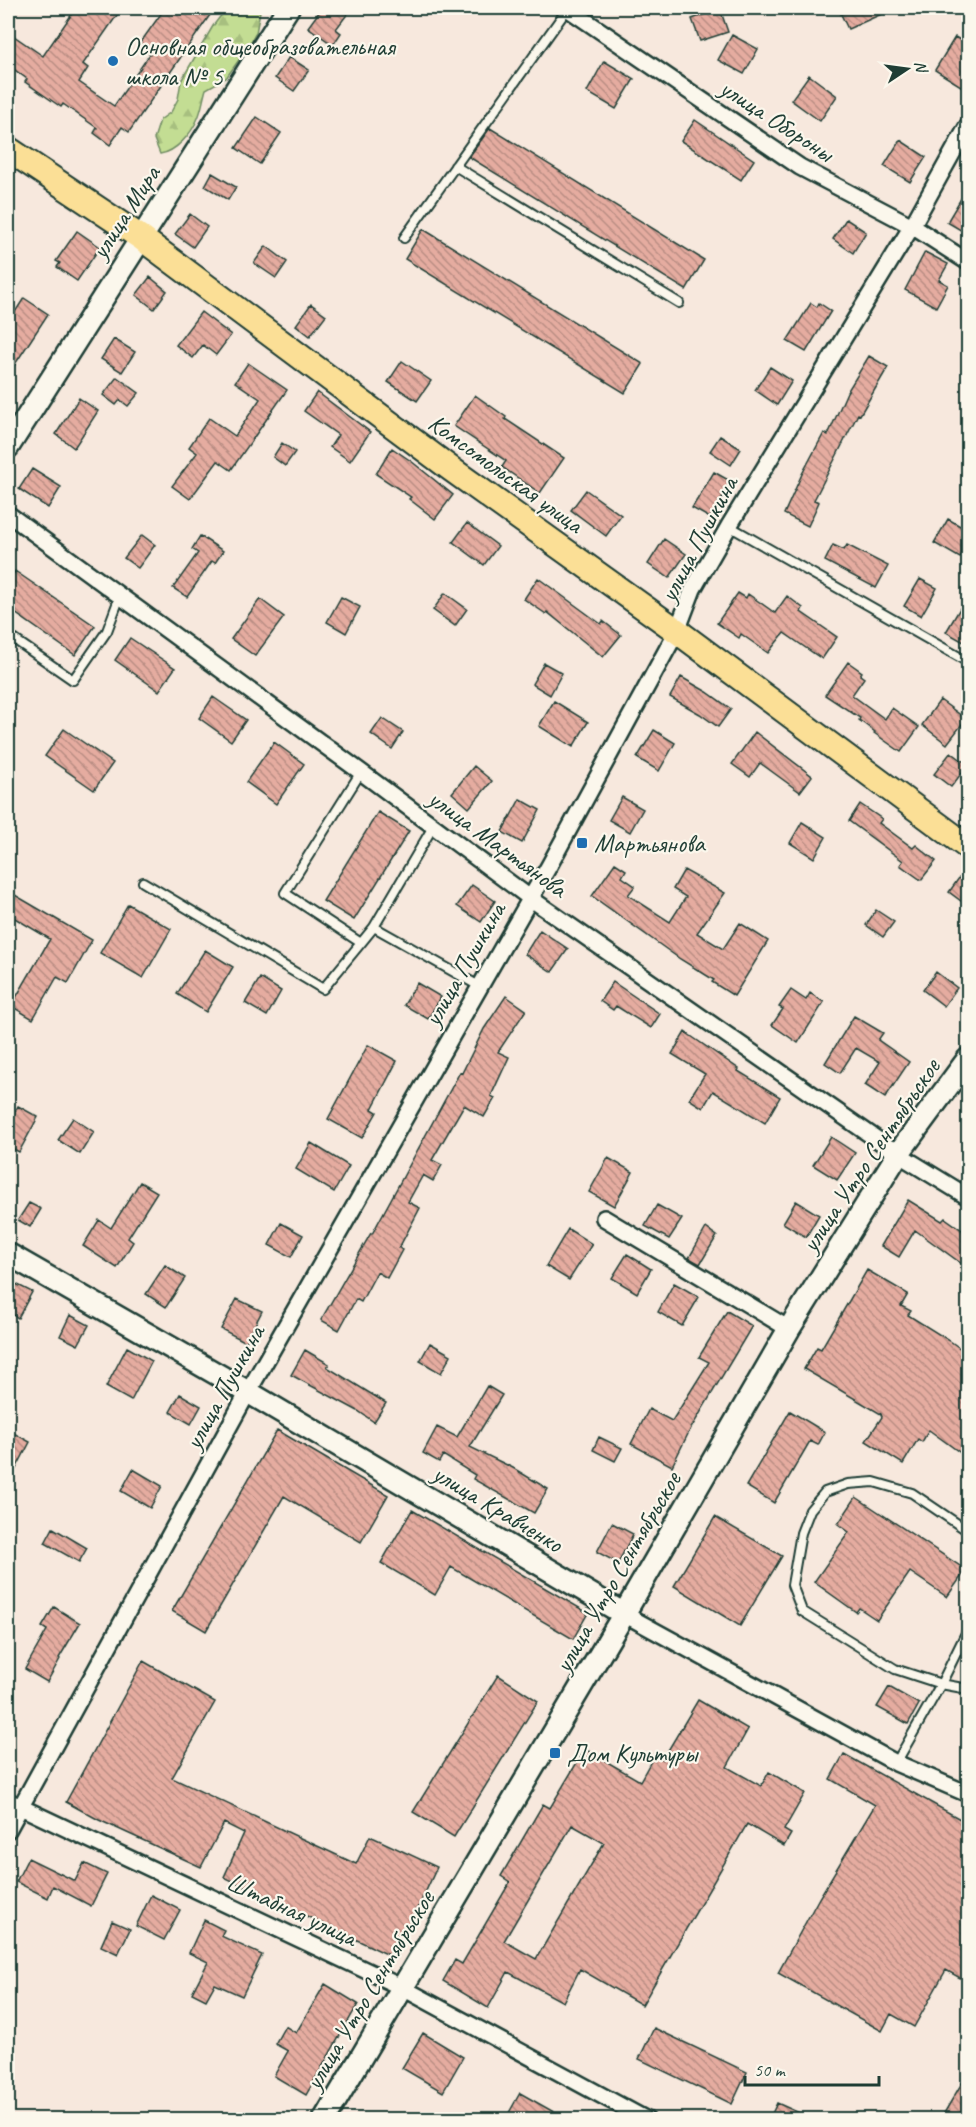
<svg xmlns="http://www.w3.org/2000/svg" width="976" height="2127" viewBox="0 0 976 2127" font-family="Caveat,sans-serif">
<defs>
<pattern id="forest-firs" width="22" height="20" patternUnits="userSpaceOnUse" patternTransform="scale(1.5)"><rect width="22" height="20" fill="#c3dd93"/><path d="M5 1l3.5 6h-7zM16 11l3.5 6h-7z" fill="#a7bf7f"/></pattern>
<pattern id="building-back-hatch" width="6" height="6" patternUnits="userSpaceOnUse" patternTransform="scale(1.5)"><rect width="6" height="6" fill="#e5aca0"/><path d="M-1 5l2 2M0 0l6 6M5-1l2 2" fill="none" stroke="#b98d83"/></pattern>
</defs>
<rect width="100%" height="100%" fill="#f7e8dd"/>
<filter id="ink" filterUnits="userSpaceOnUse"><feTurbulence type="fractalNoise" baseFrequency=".0167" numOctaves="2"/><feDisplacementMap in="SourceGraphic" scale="12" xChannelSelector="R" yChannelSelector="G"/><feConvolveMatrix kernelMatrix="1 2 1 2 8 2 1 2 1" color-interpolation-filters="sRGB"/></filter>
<g filter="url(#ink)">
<path fill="url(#forest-firs)" stroke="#718d64" stroke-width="1.5" d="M226,9L239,14L250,9L260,11L256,33L244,53L226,78L206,89C203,99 202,109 198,118C192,133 176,152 160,154L154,139L160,120L171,112L178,99L181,81L213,26Z"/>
<path fill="url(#building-back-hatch)" stroke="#1f3d34" stroke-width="1.5" fill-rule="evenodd" d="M76,8H122L83,64L88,68L79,82L114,106L150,54L138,46L165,8H199L210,15L129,132L122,127L110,145L94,133L97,128L63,104L61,107L25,82L27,79L8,65V32L43,56Z
M322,8H352L336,29L341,33L333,45L308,27Z
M838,8H895L848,29Z
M720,9L728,32L700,41L692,19Z
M732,35L758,49L744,74L718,60Z
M955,37L969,45V80L964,88L935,70Z
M289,57L309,70L294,91L275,78Z
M604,61L634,79L616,109L587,92Z
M809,75L837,96L820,121L791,100Z
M257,117L281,133L260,164L236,148Z
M695,120L754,160L741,180L681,141Z
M490,128L704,260L686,290L469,157Z
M900,140L926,157L910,182L884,166Z
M212,173L236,187L228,200L205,186Z
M969,185V235L947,222Z
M190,214L207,227L193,247L175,234Z
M846,219L866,232L853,253L833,239Z
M423,229L643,364L625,393L405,259Z
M77,231L100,247L77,281L57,267L60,263L56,261Z
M266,246L287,262L276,278L254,263Z
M925,252L948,264L939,280L948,285L936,307L905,290Z
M150,277L167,291L154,309L136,295Z
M24,298L48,314L8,375V323Z
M811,303L817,307L819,303L831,311L806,352L787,341Z
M311,304L326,315L310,336L296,325Z
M201,312L231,335L216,355L203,345L193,358L176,345Z
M114,339L135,352L122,372L101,359Z
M869,356L888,367L860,415L858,414L814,500L819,502L808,526L784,514L802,474L824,433L828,435L847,392Z
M402,361L431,381L417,401L388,382Z
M248,363L287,390L231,470L218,461L190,499L172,486L197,453L189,447L209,418L235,436L260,399L235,382Z
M770,367L792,381L777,405L755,390Z
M117,377L139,393L128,406L120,400L116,405L103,395Z
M317,392L370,432L350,461L330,447L338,435L304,411Z
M475,395L506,417L505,419L564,458L540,493L502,467L506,461L454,426Z
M79,398L98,411L74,448L56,434Z
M720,436L741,449L731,465L710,451Z
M282,443L295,452L285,466L273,457Z
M392,448L411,461L453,495L435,519L409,499L411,497L376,474Z
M32,469L61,487L48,508L19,489Z
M714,472L732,482L710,518L692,508Z
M586,490L621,515L606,536L571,510Z
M948,519L969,531V543L960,558L934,543Z
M467,523L498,546L484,565L453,542Z
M142,535L155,545L138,568L124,558Z
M200,536L223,551L215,563L212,561L187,597L173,588L198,553L192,549Z
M664,539L686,554L669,578L648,564Z
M833,545L844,550L847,545L888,566L876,588L825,561Z
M15,571L95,626L75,655L8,608V583Z
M538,578L601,624L603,621L621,635L603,657L547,612L546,614L524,599Z
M920,579L937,588L921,616L904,606Z
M445,593L467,609L455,626L433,610Z
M738,593L746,598L748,594L775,613L787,596L803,608L801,612L837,637L822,659L784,633L768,653L741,634L739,638L717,623Z
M969,593V645L946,632Z
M341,597L360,607L346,633L327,622Z
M260,599L284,617L255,656L231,639Z
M130,638L175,668L159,691L115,660Z
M848,662L862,672L860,675L864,678L852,695L885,719L892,708L919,727L901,752L874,733L875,732L859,720L860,718L825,695Z
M544,663L562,673L550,695L532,684Z
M681,677L707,692L731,709L718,727L700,714L670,697Z
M213,697L246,720L231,741L199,718Z
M940,700L966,719L947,744L922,725Z
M554,701L588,722L573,747L539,726Z
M382,718L403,732L392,749L371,734Z
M64,729L113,763L94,790L45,756Z
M654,730L675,743L659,771L637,758Z
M755,732L812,776L800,792L760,763L750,777L732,764Z
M274,742L304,764L276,804L246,782Z
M951,752L968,765L951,787L934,774Z
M474,766L492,781L469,808L452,793Z
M622,797L643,809L630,832L609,820Z
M520,799L540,810L522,843L502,832Z
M860,804L882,819L879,823L913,848L916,845L936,861L921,880L900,865L903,861L849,821Z
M378,812L409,831L354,920L323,901Z
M802,822L826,837L814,858L790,843Z
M615,863L626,870L622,877L635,886L628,895L670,922L686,897L673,889L684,870L725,893L697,933L723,949L740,923L768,941L734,996L712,982L714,980L680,959L592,896Z
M959,878L969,885V907L949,892Z
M472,885L495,901L481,922L457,906Z
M8,891L92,940L68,983L57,977L33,1019L11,1006L50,939L8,914Z
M128,904L171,929L143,978L100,953Z
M876,910L894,922L883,937L866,925Z
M540,930L568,949L552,972L525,954Z
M205,950L233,967L206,1012L177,994Z
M936,972L957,988L944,1006L923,990Z
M260,978L281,991L267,1016L245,1003Z
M613,982L660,1014L651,1028L616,1006L613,1010L600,1001Z
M417,983L441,997L428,1019L404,1005Z
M791,990L806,1000L810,993L824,1002L798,1043L772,1025L783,1009L779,1007Z
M506,996L526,1010L498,1052L509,1057L491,1096L495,1098L484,1117L464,1105L432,1160L442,1165L433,1181L423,1175L408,1202L420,1208L399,1248L402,1250L387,1278L377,1272L361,1302L356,1299L339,1330L321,1320L371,1233L372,1234L460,1072L462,1073L484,1029Z
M854,1016L883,1033L878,1040L909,1062L885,1098L865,1085L880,1062L856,1048L840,1073L825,1063Z
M685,1032L739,1069L738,1071L780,1097L765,1123L713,1091L703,1108L689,1099L705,1074L672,1054Z
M368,1045L397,1061L372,1109L377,1112L362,1138L328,1119Z
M18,1106L38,1117L19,1152L8,1146V1124Z
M73,1118L94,1132L80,1154L58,1140Z
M831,1137L855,1153L837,1180L813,1165Z
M311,1143L349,1166L334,1192L296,1169Z
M608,1158L633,1172L614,1206L589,1192Z
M140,1182L157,1192L128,1238L133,1242L117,1268L83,1246L99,1220L111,1228Z
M908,1200L942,1221L945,1218L969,1235V1269L915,1230L899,1257L881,1246Z
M796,1201L819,1215L806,1237L783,1223Z
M29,1203L41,1209L30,1227L18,1220Z
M657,1205L682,1219L669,1239L645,1226Z
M281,1223L303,1235L291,1257L269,1245Z
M706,1228L717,1236L700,1264L689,1258Z
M568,1229L592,1244L569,1280L546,1266Z
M627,1254L651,1269L637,1293L612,1278Z
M165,1265L185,1278L166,1307L146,1294Z
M867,1270L908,1294L901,1306L911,1311L908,1315L950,1341L969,1355V1459L929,1430L922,1442L918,1439L903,1464L866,1441L882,1417L881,1414L804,1369L817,1347L821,1349Z
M8,1280L32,1292L18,1318L8,1312Z
M674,1283L699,1297L682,1326L658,1312Z
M237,1299L262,1311L246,1342L221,1329Z
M727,1311L752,1326L690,1430L672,1466L631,1444L649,1409L672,1421L709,1362L699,1357Z
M70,1315L89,1325L78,1345L60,1336Z
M430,1343L451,1355L441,1373L420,1361Z
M127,1347L152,1361L131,1401L106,1387Z
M305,1350L329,1364L327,1367L386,1403L374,1422L358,1411L291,1375Z
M487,1386L502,1395L470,1447L513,1468L548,1489L534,1513L473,1479L475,1475L443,1455L439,1462L423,1453L437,1427L457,1437Z
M180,1394L201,1406L191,1424L170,1412Z
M790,1411L825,1432L818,1445L810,1441L774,1503L746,1486Z
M8,1430L30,1442L8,1484Z
M277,1430L388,1495L361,1542L284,1496L206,1631L172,1611Z
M599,1437L622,1448L615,1461L593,1450Z
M133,1469L162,1486L150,1508L121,1491Z
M856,1497L966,1570L947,1597L910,1572L877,1620L859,1608L856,1612L814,1582L849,1532L838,1524Z
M412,1510L588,1613L573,1639L451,1567L435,1595L381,1563Z
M715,1517L782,1556L740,1626L674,1586Z
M612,1523L633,1534L618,1563L597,1552Z
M53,1528L87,1548L79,1562L45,1543Z
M54,1607L80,1623L59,1658L60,1659L47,1682L25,1669L47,1630L42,1627Z
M143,1661L215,1702L172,1778L356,1864L370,1836L437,1867L395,1958L224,1877L244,1833L224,1823L201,1867L99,1820L66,1802Z
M498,1675L538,1701L454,1837L413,1812Z
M889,1687L919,1704L908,1724L877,1707Z
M698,1700L748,1729L727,1767L761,1786L769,1772L805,1793L784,1830L791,1834L784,1846L747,1824L642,2005L580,1969L563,2002L508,1972L488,2008L443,1981L455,1960L462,1964L510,1882L501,1876L543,1804L550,1808L585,1749L640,1781L655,1754L663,1759ZM572,1825L604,1843L536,1959L504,1941Z
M844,1754L969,1824V1983L946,1970L914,2027L891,2014L882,2031L778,1973L819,1898L875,1805L830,1779Z
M28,1858L75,1881L84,1863L107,1874L91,1906L53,1886L48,1898L16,1882Z
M151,1895L180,1910L164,1940L136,1926Z
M204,1920L224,1930L221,1936L262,1955L242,1996L215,1984L206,2000L192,1993L208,1962L189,1953Z
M112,1921L130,1929L118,1954L101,1946Z
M325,1984L358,2004L306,2095L274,2076L288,2051L275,2044L285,2026L296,2033Z
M654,2028L747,2072L732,2104L639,2059Z
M423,2033L463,2057L443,2092L402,2068Z
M969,2071V2120H940Z
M520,2093L568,2120H505Z
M777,2103L815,2120H769Z"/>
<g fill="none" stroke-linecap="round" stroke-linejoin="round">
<g stroke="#1f3d34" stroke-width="12">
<path id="lane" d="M455,166L679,303
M404,238L568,8
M729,526L968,662
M8,635L73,680L107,631L120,596
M361,772L285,893L361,943L374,927L434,825
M143,882L323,989L361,943
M374,927L479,986
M968,1531L912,1493L874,1482L848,1484L825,1492L810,1510L801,1533L792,1585L802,1611L895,1669L941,1684L968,1689
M896,1763L941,1684L968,1629"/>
</g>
<g stroke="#1f3d34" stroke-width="20">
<path id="street" d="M567,8L800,167L912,226L968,262
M8,514L361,772L530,898L898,1154L968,1197
M604,1218L789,1329
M624,1614L896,1763L968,1794
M8,1801L401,1987L647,2120
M8,1830L248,1392L549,866L677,631L693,589L729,526L912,226L968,125"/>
</g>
<g stroke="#1f3d34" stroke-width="26">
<path id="secondary" d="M8,447L288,8
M8,1254L248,1392L624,1614
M324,2120L624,1614L789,1329L898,1154L968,1059"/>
</g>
<g stroke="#1f3d34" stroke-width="28">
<path id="primary" d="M8,149L140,237L451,469L677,631L968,847"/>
</g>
<use href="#lane" stroke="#fbf7ec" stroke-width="8"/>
<use href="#street" stroke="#fbf7ec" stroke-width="15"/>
<use href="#secondary" stroke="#fbf7ec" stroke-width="21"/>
<use href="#primary" stroke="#fbdf96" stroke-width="24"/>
</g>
</g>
<g fill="#1f6fb2" stroke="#fbf7ec" stroke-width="2">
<circle cx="113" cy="61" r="6"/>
<rect x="576" y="837" width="12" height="12" rx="3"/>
<rect x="549" y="1747" width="12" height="12" rx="3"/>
</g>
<g text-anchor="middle" stroke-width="4.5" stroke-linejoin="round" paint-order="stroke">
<g font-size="26" fill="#1f3d34" stroke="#fbf7ec" text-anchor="start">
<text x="125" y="55">Основная общеобразовательная<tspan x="125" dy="30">школа № 5</tspan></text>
<text x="594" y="852">Мартьянова</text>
<text x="567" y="1762">Дом Культуры</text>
</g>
<g font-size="26" fill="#1f3d34" stroke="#fbf7ec">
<text transform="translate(777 120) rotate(33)" y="9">улица Обороны</text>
<text transform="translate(125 212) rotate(-57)" y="9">улица Мира</text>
<text transform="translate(506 473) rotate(36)" y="9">Комсомольская улица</text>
<text transform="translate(698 539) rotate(-62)" y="9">улица Пушкина</text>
<text transform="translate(498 843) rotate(36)" y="9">улица Мартьянова</text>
<text transform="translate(464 964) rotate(-60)" y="9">улица Пушкина</text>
<text transform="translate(870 1155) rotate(-56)" y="9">улица Утро Сентябрьское</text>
<text transform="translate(224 1387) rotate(-61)" y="9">улица Пушкина</text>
<text transform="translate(498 1508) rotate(31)" y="9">улица Кравченко</text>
<text transform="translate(617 1572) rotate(-60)" y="9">улица Утро Сентябрьское</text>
<text transform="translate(292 1909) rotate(25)" y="9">Штабная улица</text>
<text transform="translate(369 1990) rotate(-59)" y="9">улица Утро Сентябрьское</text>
</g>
</g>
<rect width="976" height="2127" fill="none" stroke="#fbf7ec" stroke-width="30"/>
<rect x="15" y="15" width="946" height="2097" fill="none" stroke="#1f3d34" stroke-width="2" filter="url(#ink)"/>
<g transform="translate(907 69) rotate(77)" stroke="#fbf7ec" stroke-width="4.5" paint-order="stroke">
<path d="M0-4.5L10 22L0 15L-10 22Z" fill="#1f3d34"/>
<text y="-9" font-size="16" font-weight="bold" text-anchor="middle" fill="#1f3d34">N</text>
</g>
<path d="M745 2076v9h134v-9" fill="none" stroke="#1f3d34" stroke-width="3"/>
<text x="754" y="2076" font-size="18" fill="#1f3d34" stroke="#fbf7ec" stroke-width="4.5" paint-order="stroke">50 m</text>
</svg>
